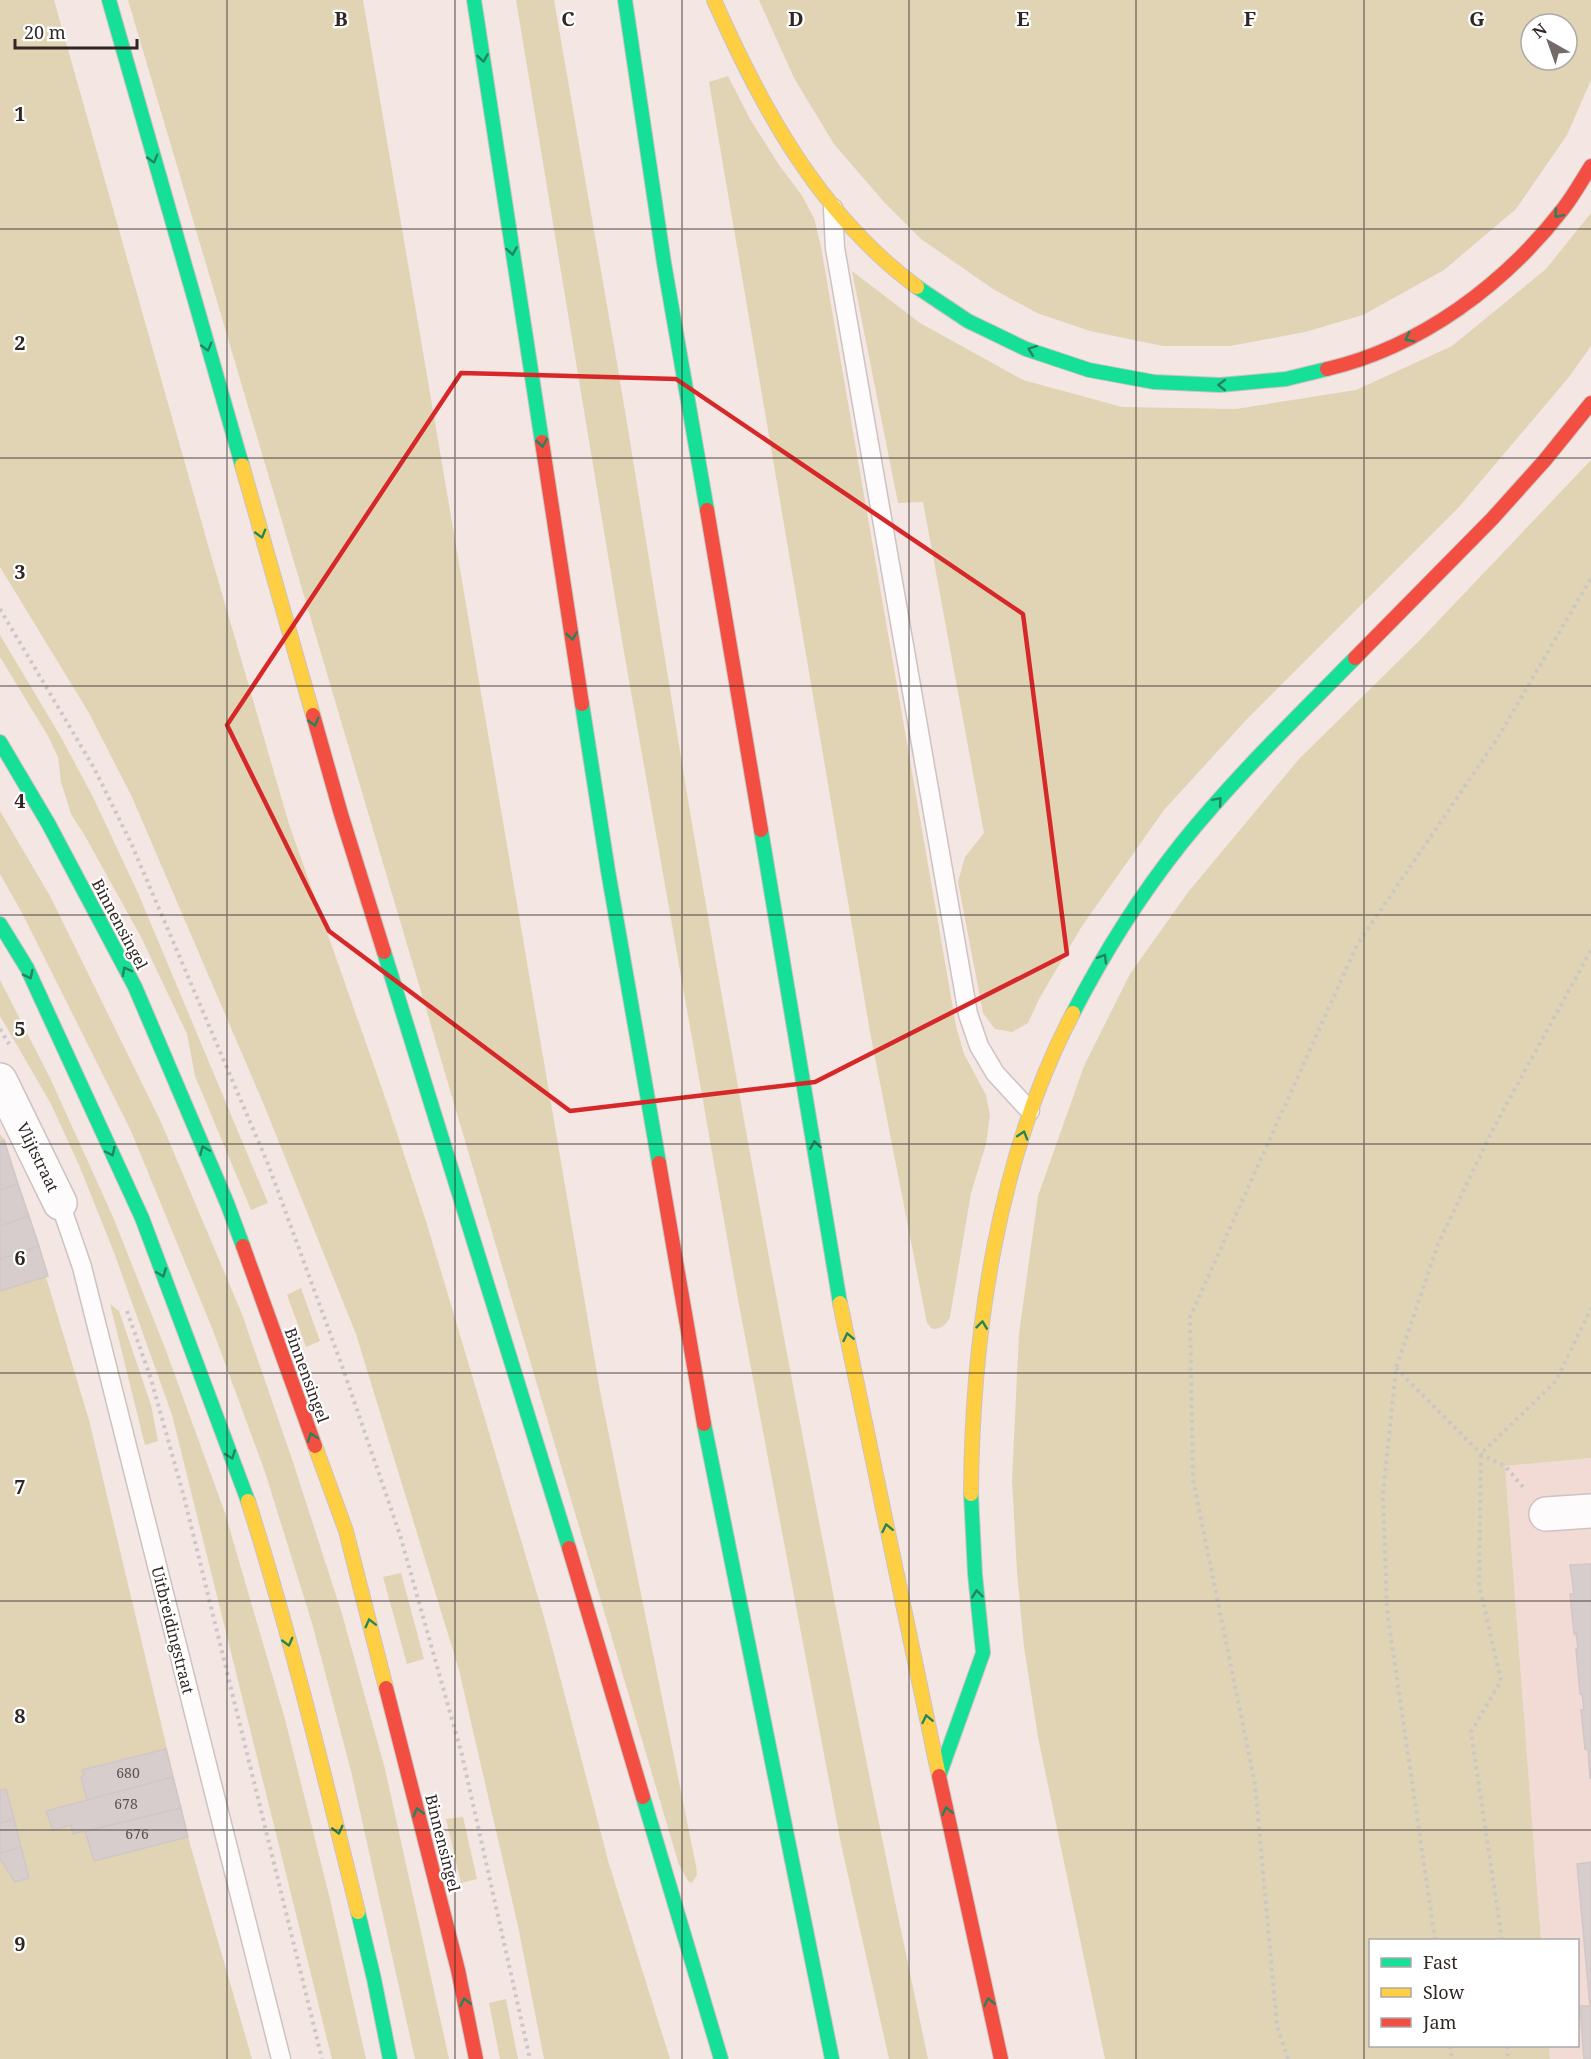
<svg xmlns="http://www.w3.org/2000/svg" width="1591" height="2059" viewBox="0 0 1591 2059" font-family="'Noto Serif',serif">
<rect width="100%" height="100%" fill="#f3e6e3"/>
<path fill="#f2dad5" d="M1591,1458V2059H1550L1549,2046H1578V1940H1541L1505,1466Z"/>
<path fill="#e0d4b5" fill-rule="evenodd" d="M0,0H54L212,559L289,824L387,1103L426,1221L546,1624L609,1864L670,2059H544L518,1926L459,1670L356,1334L264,1105L132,797L89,713L0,567Z
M128,0H363L600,1391L696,1866L697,1875L692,1883L688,1881L679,1865Z
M516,0H554C575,121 596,242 617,363C646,536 672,709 702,882C770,1276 845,1668 928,2059H889L841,1844L737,1294L624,652Z
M759,0H1591V80L1567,135L1516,209L1444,270L1363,315L1305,332L1230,346H1163L1090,331L1037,313L993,289L921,239L884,202L834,144L794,78ZM1531,24H1567V60H1531Z
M728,76L750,119L779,165L801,194L814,218L821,247L956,1026L964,1054L986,1095L990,1115L986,1144L971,1193L950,1317C946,1325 942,1329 932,1329L927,1323L870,1032L709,82Z
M1591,213V346L1569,377L1459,507L1247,719L1164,810L1082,926L1039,999L1028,1023L1012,1032L995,1029L983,1013L958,882L965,857L984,833L923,502L898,503L852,271L920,323L1023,380L1122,407L1236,409L1356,390L1452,346L1546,269Z
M1591,460V1458L1505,1466L1541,1940H1370V2046H1549L1550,2059H1105L1038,1737L1024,1647L1017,1572L1012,1480L1019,1334L1038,1196L1084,1066L1130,974L1189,891L1299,759L1421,639Z
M0,635L62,739L93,797L138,893L268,1203L251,1210L195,1076L187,1034L141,937L85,836L71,814L61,782L58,757L48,736L0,657Z
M0,811L50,896L160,1120L242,1314L293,1462L342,1614L385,1769L449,2059H415L351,1771L312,1623L265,1472L212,1328L131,1131L21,911L0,874Z
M0,980L51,1080L113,1217L165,1348L225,1513L285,1719L329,1895L366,2059H332L172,1415L115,1255L79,1165L51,1104L0,1016Z
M0,1134L5,1141L18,1184L89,1420L188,1837L252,2059H0Z
M301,1288L320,1341L306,1347L287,1295Z
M110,1304L119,1311L151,1405L158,1441L145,1445Z
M401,1573L424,1659L407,1664L383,1577Z
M463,1817L477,1879L461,1883L446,1819Z
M506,1999L518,2059H500L489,2003Z"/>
<path fill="#d8cdcd" stroke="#d1c7c6" stroke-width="1.5" d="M4,1140L18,1184L0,1190V1143Z
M18,1184L29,1216L0,1226V1190Z
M29,1216L39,1246L0,1259V1226Z
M39,1246L48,1276L0,1291V1259Z
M1591,1564V1778H1590L1588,1750L1585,1749L1581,1710H1584L1582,1694H1580L1576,1649L1578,1648L1576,1633L1574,1634L1570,1594H1574L1570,1565Z
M166,1749L173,1777L87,1800L81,1777L84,1776L82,1770Z
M173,1777L181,1808L73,1834L71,1825L53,1830L46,1811Z
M6,1789L14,1819L0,1823V1790Z
M181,1808L188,1837L94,1861L85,1831Z
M14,1819L21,1847L0,1853V1823Z
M21,1847L29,1878L15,1882L0,1859V1853Z
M1591,1862V2059H1584L1580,2006H1590L1577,1864Z"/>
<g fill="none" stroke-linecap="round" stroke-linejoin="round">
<g stroke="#cdc3c0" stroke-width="21">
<path id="lane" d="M833,208L835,248L968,1014L979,1046L995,1073L1030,1111
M60,1203L82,1267L281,2059"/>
</g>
<g stroke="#cdc3c0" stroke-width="36">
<path id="street" d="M0,1080L60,1203
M1546,1514L1591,1511"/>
</g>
<g stroke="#cdc3c0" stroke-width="16">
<path id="fast" d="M109,0L242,465
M474,0L542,442
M625,0L664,263L707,510
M917,287L968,321L1026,349L1089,370L1154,382L1220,385L1286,379L1327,369
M582,704L608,871L659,1163
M0,742L48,823L135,987L227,1203L243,1246
M761,830L840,1303
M0,924L27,968L142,1218L248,1501
M384,952L569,1548
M1073,1013C1104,953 1139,897 1181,844C1234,778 1296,718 1355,658
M704,1424L832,2059
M939,1776L983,1653L975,1574L971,1494
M643,1797L721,2059
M358,1912L374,1979L390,2059"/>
</g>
<g stroke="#cdc3c0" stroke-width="16">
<path id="slow" d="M714,0C762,109 820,215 917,287
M242,465L313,715
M840,1303L939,1776
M315,1446L346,1531L386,1688
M971,1494C972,1333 998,1156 1073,1013
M248,1501C291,1636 324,1775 358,1912"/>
</g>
<g stroke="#cdc3c0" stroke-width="16">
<path id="jam" d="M1327,369C1421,347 1505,284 1563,209C1574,195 1582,180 1591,166
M542,442L582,704
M707,510L761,830
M1355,658L1492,519L1545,460L1591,403
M313,715L341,814L384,952
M659,1163L704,1424
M243,1246L315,1446
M569,1548L643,1797
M386,1688L458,1970L476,2059
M939,1776L1001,2059"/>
</g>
<path stroke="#cbc7c5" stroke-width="4" stroke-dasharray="3 4.5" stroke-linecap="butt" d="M0,609L94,768L131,843L268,1164L342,1366L400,1535L462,1755L530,2059
M0,1029L9,1044
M127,1311L151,1379L184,1497L322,2059
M1396,1368L1481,1454L1505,1466L1523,1487
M1435,1940L1387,1610L1383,1494L1396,1368L1438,1244L1493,1129L1591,950
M1502,1940L1471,1732L1501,1681L1479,1584L1481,1454L1556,1381L1591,1308
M1450,2046L1452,2059
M1507,2046L1508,2059
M1288,2059L1277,2026L1255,1784L1193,1480L1190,1317L1357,945L1497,739L1591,578"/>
<use href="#lane" stroke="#fdfbfb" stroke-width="18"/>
<use href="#street" stroke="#fdfbfb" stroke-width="33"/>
<use href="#fast" stroke="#16e098" stroke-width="14"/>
<use href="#slow" stroke="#ffcf43" stroke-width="14"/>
<use href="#jam" stroke="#f24e42" stroke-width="14"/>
</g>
<defs><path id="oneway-chevron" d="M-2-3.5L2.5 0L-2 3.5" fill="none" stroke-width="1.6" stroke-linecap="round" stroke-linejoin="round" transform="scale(1.5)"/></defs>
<g stroke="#23845e">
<use href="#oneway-chevron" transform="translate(483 58) rotate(81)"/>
<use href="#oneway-chevron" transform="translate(153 159) rotate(74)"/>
<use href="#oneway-chevron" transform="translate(1558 214) rotate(130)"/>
<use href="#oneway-chevron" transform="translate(512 251) rotate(81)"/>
<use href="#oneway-chevron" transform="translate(1409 338) rotate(152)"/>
<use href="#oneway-chevron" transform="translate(207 347) rotate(74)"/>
<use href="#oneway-chevron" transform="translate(1032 350) rotate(-159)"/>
<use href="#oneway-chevron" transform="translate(1222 385) rotate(-179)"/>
<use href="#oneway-chevron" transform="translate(542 443) rotate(81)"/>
<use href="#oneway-chevron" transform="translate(261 534) rotate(74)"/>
<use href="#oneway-chevron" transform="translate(572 636) rotate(81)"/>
<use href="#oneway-chevron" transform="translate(314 722) rotate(74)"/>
<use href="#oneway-chevron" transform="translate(1218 801) rotate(-49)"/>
<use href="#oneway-chevron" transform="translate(1103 958) rotate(-59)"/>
<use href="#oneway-chevron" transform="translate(126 971) rotate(-118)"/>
<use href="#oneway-chevron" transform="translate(29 975) rotate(64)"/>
<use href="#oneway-chevron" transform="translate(1023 1135) rotate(-73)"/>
<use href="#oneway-chevron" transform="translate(815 1145) rotate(-99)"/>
<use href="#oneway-chevron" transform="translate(204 1150) rotate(-113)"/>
<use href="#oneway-chevron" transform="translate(111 1152) rotate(65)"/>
<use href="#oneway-chevron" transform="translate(162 1273) rotate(69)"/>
<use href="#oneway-chevron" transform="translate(982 1325) rotate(-83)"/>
<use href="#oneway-chevron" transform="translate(848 1337) rotate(-102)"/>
<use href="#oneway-chevron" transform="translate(312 1437) rotate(-110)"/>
<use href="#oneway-chevron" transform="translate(231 1455) rotate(69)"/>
<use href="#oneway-chevron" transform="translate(887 1528) rotate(-102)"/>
<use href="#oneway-chevron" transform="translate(977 1594) rotate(-96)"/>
<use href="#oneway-chevron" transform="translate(370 1623) rotate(-104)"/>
<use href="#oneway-chevron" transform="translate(288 1642) rotate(75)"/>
<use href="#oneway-chevron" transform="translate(927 1719) rotate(-102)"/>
<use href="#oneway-chevron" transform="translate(947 1811) rotate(-102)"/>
<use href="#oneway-chevron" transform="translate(418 1812) rotate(-104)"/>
<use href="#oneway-chevron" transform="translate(338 1830) rotate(76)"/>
<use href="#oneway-chevron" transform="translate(465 2002) rotate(-102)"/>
<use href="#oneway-chevron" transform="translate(989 2002) rotate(-102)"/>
</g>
<path fill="none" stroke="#d62828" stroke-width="4.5" stroke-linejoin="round" d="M461,373L676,379L1023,614L1067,954L815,1082L570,1111L329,931L227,725Z"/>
<path fill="none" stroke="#302725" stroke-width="1.5" stroke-opacity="0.55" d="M227,0V2059M455,0V2059M682,0V2059M909,0V2059M1136,0V2059M1364,0V2059M0,229H1591M0,458H1591M0,686H1591M0,915H1591M0,1144H1591M0,1373H1591M0,1601H1591M0,1830H1591"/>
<g text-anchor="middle" stroke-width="4.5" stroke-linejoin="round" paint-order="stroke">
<g font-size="14" fill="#5c5251">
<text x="128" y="1778">680</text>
<text x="126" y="1809">678</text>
<text x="137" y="1839">676</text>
</g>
<g font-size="16" fill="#302725" stroke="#fff">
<text transform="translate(120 924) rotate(62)" y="6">Binnensingel</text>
<text transform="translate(38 1157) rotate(64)" y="6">Vlijtstraat</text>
<text transform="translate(307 1375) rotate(70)" y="6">Binnensingel</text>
<text transform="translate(173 1630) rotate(76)" y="6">Uitbreidingstraat</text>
<text transform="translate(443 1843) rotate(76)" y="6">Binnensingel</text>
</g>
</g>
<g font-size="20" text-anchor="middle" font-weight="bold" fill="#302725" stroke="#fff" stroke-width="4.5" stroke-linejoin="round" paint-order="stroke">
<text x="341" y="26">B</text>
<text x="568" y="26">C</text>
<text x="796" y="26">D</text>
<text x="1023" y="26">E</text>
<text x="1250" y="26">F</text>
<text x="1477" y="26">G</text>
<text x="20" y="121">1</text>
<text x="20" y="350">2</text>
<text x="20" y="579">3</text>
<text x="20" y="808">4</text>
<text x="20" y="1036">5</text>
<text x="20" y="1265">6</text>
<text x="20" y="1494">7</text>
<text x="20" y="1723">8</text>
<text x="20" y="1951">9</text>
</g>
<rect x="1369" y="1939" width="210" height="108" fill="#ffffff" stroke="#aca9a8" stroke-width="1.5"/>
<rect x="1381" y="1958" width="30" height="9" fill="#16e098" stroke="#aca9a8" stroke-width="1.5"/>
<text x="1423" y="1969" font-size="18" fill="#302725">Fast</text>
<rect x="1381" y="1988" width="30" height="9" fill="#ffcf43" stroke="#aca9a8" stroke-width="1.5"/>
<text x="1423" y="1999" font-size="18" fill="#302725">Slow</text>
<rect x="1381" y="2018" width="30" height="9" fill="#f24e42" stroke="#aca9a8" stroke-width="1.5"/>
<text x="1423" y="2029" font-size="18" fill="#302725">Jam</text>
<g transform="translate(1549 42) rotate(320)"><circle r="28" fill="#ffffff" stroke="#aca9a8" stroke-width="1.5"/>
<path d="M0-4.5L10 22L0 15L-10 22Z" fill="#746a68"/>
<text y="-9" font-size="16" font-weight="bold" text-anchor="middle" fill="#302725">N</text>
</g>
<path d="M15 39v9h122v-9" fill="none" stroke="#302725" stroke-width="3"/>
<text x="24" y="39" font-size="18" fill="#302725" stroke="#ffffff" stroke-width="4.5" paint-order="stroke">20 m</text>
</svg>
